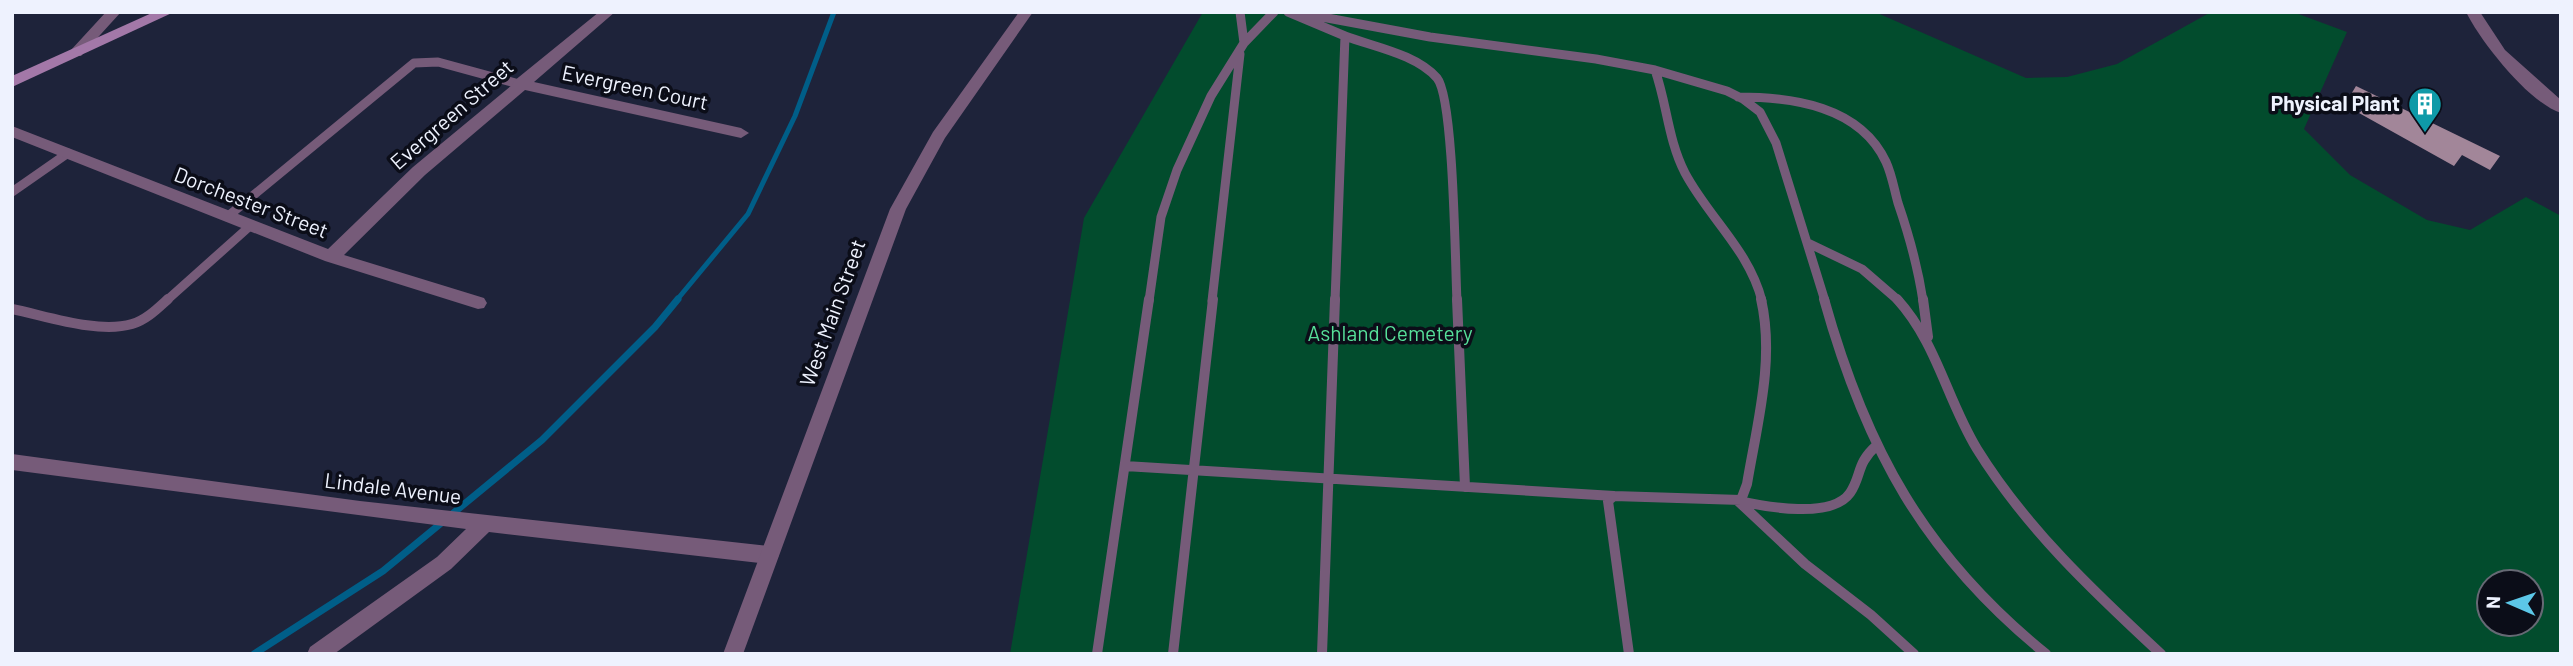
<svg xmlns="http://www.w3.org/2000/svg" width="2573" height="666" viewBox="0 0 2573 666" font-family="Barlow,sans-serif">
<rect width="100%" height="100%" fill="#1e233a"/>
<path fill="#024c2d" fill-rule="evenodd" d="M1203,12H1875L2026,78L2067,77L2117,64L2211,12H2293L2347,32L2304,129L2350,175L2427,220L2470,230L2526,197L2561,216V654H1010L1084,218ZM2489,582H2531V624H2489Z"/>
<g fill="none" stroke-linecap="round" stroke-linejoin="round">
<path stroke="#005e88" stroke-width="5" d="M676,301L748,214L795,116L834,12"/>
<path stroke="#005e88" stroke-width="7" d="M254,654L383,571L542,440L655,327L678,299"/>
</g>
<path fill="#a28699" d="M2356,86L2500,156L2490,170L2462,155L2454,166L2359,113L2368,106L2350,96Z"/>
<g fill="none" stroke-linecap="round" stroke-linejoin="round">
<path stroke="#765b79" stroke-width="9" d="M1288,12L1345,36L1335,301
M1295,12L1430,37L1596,59L1655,70L1727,91L1743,99L1760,112L1776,143L1825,301
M1345,36C1374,47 1416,54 1437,78C1454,98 1455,265 1457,301
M1244,43L1274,12
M1655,70C1667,104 1668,140 1685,173C1709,218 1749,250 1762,301
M1738,97C1792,97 1860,106 1886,162C1892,175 1894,189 1898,203C1909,235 1918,268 1923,301
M12,192L68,153
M227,217L414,63L438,62L519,84
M1808,243L1862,269L1899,301
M166,301L250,226
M1149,301L1161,217L1177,170L1211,96L1244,43L1240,12
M1212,301L1240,54"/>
<path stroke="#765b79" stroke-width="10" d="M1457,299L1465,487
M1824,299C1866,449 1924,555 2046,654
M1897,299C1937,343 1947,400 1977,449C2026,528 2093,591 2161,654
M1923,299L1928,337
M12,309C47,316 98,334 132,324C146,320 157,309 168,299
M1125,466L1614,496L1741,500L1747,484C1757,424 1775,360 1761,299
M1614,496L1608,501L1629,654
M1738,501L1805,564L1871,615L1914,654
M1740,501C1766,507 1832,519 1850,493C1862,475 1856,464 1876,446
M1097,654L1149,299
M1173,654L1213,299
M1322,654L1335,299"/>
<path fill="#765b79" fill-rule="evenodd" d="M106,12H121L81,56H71L69,53L71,50Z
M599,12H615L534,82L741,128L749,133L741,138L525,90L425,175L344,255L484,298L487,303L484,308L478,309L325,261L12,137V126L328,249L413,167L512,85L514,81Z
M2466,12H2480L2505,50L2561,100V113C2529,103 2481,42 2466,12Z
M12,454L360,501L769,546L776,549L779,555L776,561L769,564L489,532L451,569L334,654H307L310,647L437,557L466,529L12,470Z"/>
<path fill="#765b79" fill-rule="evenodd" d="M1019,12H1033L945,138L906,209L743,654H723L890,209L933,132Z"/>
<path fill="#a378a8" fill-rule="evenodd" d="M154,12H174L12,87V76Z"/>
</g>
<defs>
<g id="building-pin" transform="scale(1.75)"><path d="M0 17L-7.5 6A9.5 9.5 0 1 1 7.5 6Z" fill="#0f9aa8" stroke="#0b0d18"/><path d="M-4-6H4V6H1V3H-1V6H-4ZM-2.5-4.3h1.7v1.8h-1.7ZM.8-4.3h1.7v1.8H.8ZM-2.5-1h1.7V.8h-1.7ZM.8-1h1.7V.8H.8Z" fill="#fff"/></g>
</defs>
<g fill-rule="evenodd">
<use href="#building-pin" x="2425" y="104"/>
</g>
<g text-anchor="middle" stroke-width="7" stroke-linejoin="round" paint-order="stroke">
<g font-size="21" fill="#eef2fe" stroke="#0b0d18">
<text transform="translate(635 88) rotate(12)" y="7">Evergreen Court</text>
<text transform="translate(452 115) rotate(-41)" y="7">Evergreen Street</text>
<text transform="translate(251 203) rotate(21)" y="7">Dorchester Street</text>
<text transform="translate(833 313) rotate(-70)" y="7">West Main Street</text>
<text transform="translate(393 489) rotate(7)" y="7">Lindale Avenue</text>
</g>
<g font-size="21" font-weight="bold" fill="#eef2fe" stroke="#0b0d18" text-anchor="end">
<text x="2400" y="111">Physical Plant</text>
</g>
<g font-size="21" fill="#56df99" stroke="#0b0d18">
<text x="1390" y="341">Ashland Cemetery</text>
</g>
</g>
<rect width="2573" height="666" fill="none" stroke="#eef2fe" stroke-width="28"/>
<g transform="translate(2510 603) rotate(272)"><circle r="33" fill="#0b0d18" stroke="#666974" stroke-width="2"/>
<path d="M0-5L12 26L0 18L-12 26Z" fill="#5cc7e8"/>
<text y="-10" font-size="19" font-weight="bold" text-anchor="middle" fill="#eef2fe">N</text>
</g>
</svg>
